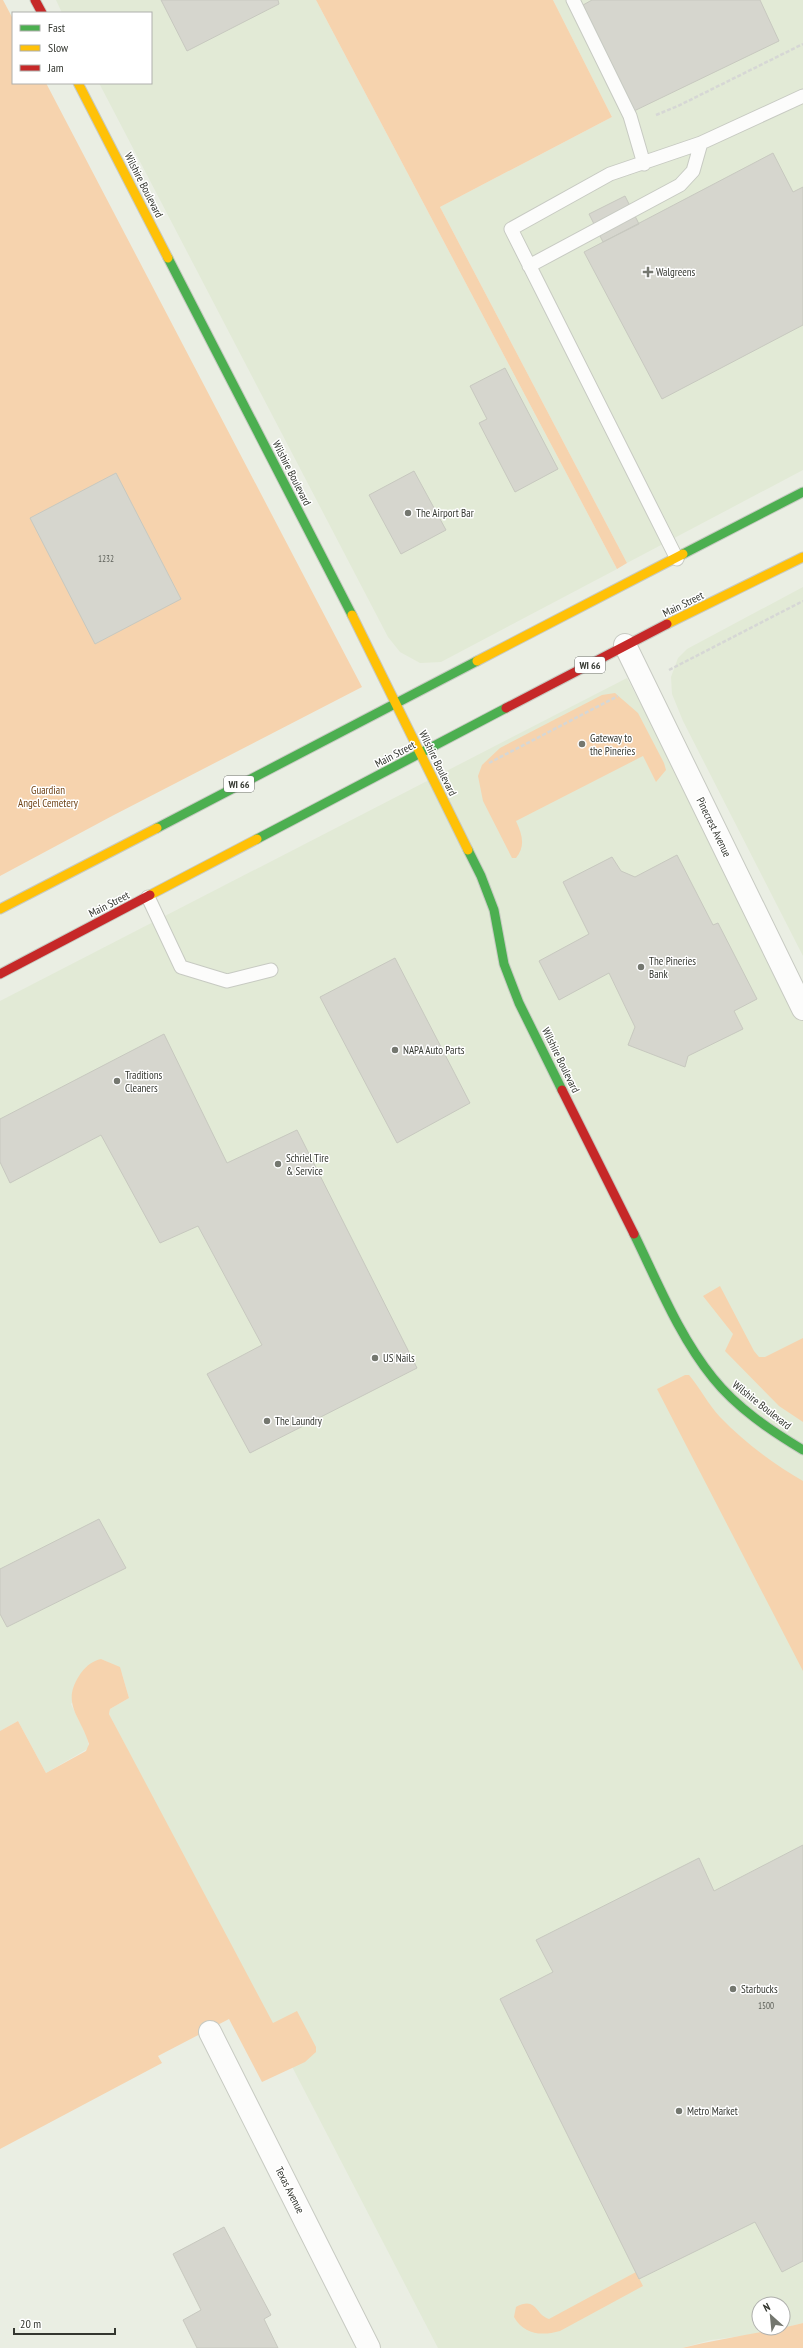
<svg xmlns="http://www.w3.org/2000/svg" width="803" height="2348" viewBox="0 0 803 2348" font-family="'PT Sans Narrow',sans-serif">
<rect width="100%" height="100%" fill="#eaeee3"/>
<path fill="#e2ead6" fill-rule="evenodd" d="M56,0H316L617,569L441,662L420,663L400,652L388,637L99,83H151V13H62Z
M553,0H803V470L627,563L440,207L612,117Z
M803,587V956L683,721L672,694L671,677L678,658L687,649Z
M627,678L803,1012V2323L764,2333L711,2340L682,2348H438L109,1714L110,1709L129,1698L122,1674L108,1662L101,1659L71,1704L87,1737L89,1748L46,1773L18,1721L0,1731V1001ZM759,2304H783V2328H759Z"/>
<path fill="#f6d3ae" d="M0,0H3L13,19V83H46L362,687L112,816L0,876Z
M316,0H553L612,117L440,207L627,563L617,569Z
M615,693L638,713L664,763L666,770L656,782L643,756L516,821C522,834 526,846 516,858H512L483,801L478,776L482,765L500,748L602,695Z
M720,1286L754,1351L759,1357H765L803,1338V1422L779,1406L725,1351L733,1334L703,1296Z
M685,1375H689C700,1388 708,1404 720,1417C744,1442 773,1464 803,1481V1671L657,1389Z
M101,1659L120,1667L129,1698L110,1709L109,1714L273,2023L297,2011L316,2047V2052L305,2062L262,2082L229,2019L158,2056L162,2063L0,2149V1731L18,1721L46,1773L86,1751L89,1744C81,1717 61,1704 79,1676C84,1668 91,1661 101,1659Z
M636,2272L643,2286L560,2331C542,2336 524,2335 514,2317L516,2307C537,2296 535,2315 549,2319Z
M803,2323V2348H682C722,2338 763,2333 803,2323Z"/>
<path fill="#d6d6ce" stroke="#c7c8bf" d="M161,0H278L279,4L187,51Z
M592,0H760L779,41L634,111L583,5Z
M773,153L793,192L803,187V325L662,399L584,252Z
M625,196L639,224L603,242L589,214Z
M505,368L558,469L515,492L479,423L487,419L470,386Z
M414,471L446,530L401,554L369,495Z
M116,473L181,599L95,644L30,518Z
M677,855L713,925L718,923L757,999L734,1011L743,1029L688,1056L685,1067L628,1045L635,1027L609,973L559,1000L539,961L589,934L563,882L612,857L621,871L635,877Z
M395,958L470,1103L397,1143L320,997Z
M164,1034L227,1163L297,1130L417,1368L250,1453L207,1374L262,1345L198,1226L160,1243L101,1135L10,1183L0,1162V1119Z
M99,1519L126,1568L7,1627L0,1614V1569Z
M803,1845V2261L782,2272L755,2222L639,2279L500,1999L553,1972L536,1940L699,1858L714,1891Z
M224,2227L271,2315L264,2319L278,2348H197L183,2320L201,2310L173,2254Z"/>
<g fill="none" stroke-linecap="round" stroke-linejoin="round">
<g stroke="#c7cac2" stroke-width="15">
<path id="lane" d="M573,0L630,116L644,164
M529,266L680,185L693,171L701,143
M677,559L511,229L610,174L701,143L803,96
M148,897L181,967L227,981L271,970"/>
</g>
<g stroke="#c7cac2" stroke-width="24">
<path id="street" d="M625,645L803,1009
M210,2032L369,2348"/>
</g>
<g stroke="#c7cac2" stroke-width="11">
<path id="fast" d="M168,258L352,615
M683,554L803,492
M157,828L477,661
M257,839L506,708
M468,850L481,876L494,910L504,964L519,1003L562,1090
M634,1234C658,1283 679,1336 713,1378C737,1408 770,1430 803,1450"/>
</g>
<g stroke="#c7cac2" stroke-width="11">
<path id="slow" d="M78,83L168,258
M352,615L468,850
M667,624L803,557
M477,661L683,554
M150,895L257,839
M0,909L157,828"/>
</g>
<g stroke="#c7cac2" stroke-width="11">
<path id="jam" d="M35,0L42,13
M506,708L667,624
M0,974L150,895
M562,1090L634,1234"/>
</g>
<path stroke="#d6d7d5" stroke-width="2.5" stroke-dasharray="4 2" stroke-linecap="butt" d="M656,115L678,106L803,44
M669,670L803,601
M489,763L618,696"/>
<use href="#lane" stroke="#fcfcfb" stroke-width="13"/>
<use href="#street" stroke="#fcfcfb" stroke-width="22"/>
<use href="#fast" stroke="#4caf50" stroke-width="9"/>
<use href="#slow" stroke="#ffc107" stroke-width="9"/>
<use href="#jam" stroke="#c62828" stroke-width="9"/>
</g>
<g fill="#74776f" stroke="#fff" stroke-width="1.5">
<path d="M646 266h4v4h4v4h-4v4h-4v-4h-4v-4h4z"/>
<circle cx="408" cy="513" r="4"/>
<circle cx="582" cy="744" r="4"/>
<circle cx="641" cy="967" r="4"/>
<circle cx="395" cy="1050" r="4"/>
<circle cx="117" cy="1081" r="4"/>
<circle cx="278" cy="1164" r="4"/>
<circle cx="375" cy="1358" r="4"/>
<circle cx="267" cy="1421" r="4"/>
<circle cx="733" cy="1989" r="4"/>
<circle cx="679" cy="2111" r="4"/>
</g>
<g text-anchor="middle" stroke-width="3" stroke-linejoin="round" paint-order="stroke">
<g font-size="9" fill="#5c5f58">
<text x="106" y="562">1232</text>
<text x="766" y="2009">1500</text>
</g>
<g fill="#fff" stroke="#71736e" stroke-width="1">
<rect x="575" y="657" width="30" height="16" rx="3"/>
<rect x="224" y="776" width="30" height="16" rx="3"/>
</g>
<g font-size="10" font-weight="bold" fill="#343730">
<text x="590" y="669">WI 66</text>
<text x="239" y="788">WI 66</text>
</g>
<g font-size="11" fill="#343730" stroke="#fff">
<text transform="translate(144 185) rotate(63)" y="4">Wilshire Boulevard</text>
<text transform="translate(292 473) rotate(63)" y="4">Wilshire Boulevard</text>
<text transform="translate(683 604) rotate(-26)" y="4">Main Street</text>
<text transform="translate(395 754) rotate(-28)" y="4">Main Street</text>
<text transform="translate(438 763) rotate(64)" y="4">Wilshire Boulevard</text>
<text transform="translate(714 827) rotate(64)" y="4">Pinecrest Avenue</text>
<text transform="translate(109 904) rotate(-27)" y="4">Main Street</text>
<text transform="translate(561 1060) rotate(64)" y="4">Wilshire Boulevard</text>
<text transform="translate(762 1405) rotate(38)" y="4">Wilshire Boulevard</text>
<text transform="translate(290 2190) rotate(63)" y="4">Texas Avenue</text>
</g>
<g font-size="11" fill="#343730" stroke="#fff" text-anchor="start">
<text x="656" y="276">Walgreens</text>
<text x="416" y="517">The Airport Bar</text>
<text x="590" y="742">Gateway to<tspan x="590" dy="13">the Pineries</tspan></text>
<text x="649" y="965">The Pineries<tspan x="649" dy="13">Bank</tspan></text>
<text x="403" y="1054">NAPA Auto Parts</text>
<text x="125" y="1079">Traditions<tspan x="125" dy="13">Cleaners</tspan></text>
<text x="286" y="1162">Schriel Tire<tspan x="286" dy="13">&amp; Service</tspan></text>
<text x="383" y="1362">US Nails</text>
<text x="275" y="1425">The Laundry</text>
<text x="741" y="1993">Starbucks</text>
<text x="687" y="2115">Metro Market</text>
</g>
<g font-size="11" fill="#704519" stroke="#fff">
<text x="48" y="794">Guardian<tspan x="48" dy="13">Angel Cemetery</tspan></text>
</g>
</g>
<rect x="12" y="12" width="140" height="72" fill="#ffffff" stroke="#aeafac"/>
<rect x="20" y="25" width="20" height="6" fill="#4caf50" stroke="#aeafac"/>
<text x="48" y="32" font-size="12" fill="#343730">Fast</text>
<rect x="20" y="45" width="20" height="6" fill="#ffc107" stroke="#aeafac"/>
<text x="48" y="52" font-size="12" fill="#343730">Slow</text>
<rect x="20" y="65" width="20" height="6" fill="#c62828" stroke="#aeafac"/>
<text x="48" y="72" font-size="12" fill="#343730">Jam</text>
<g transform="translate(771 2316) rotate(333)"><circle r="19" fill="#ffffff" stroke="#aeafac"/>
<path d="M0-3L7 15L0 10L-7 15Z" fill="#74776f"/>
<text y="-6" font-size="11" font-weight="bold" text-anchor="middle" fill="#343730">N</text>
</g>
<path d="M14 2328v6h101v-6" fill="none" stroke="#343730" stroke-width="2"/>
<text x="20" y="2328" font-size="12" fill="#343730" stroke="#ffffff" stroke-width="3" paint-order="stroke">20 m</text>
</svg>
